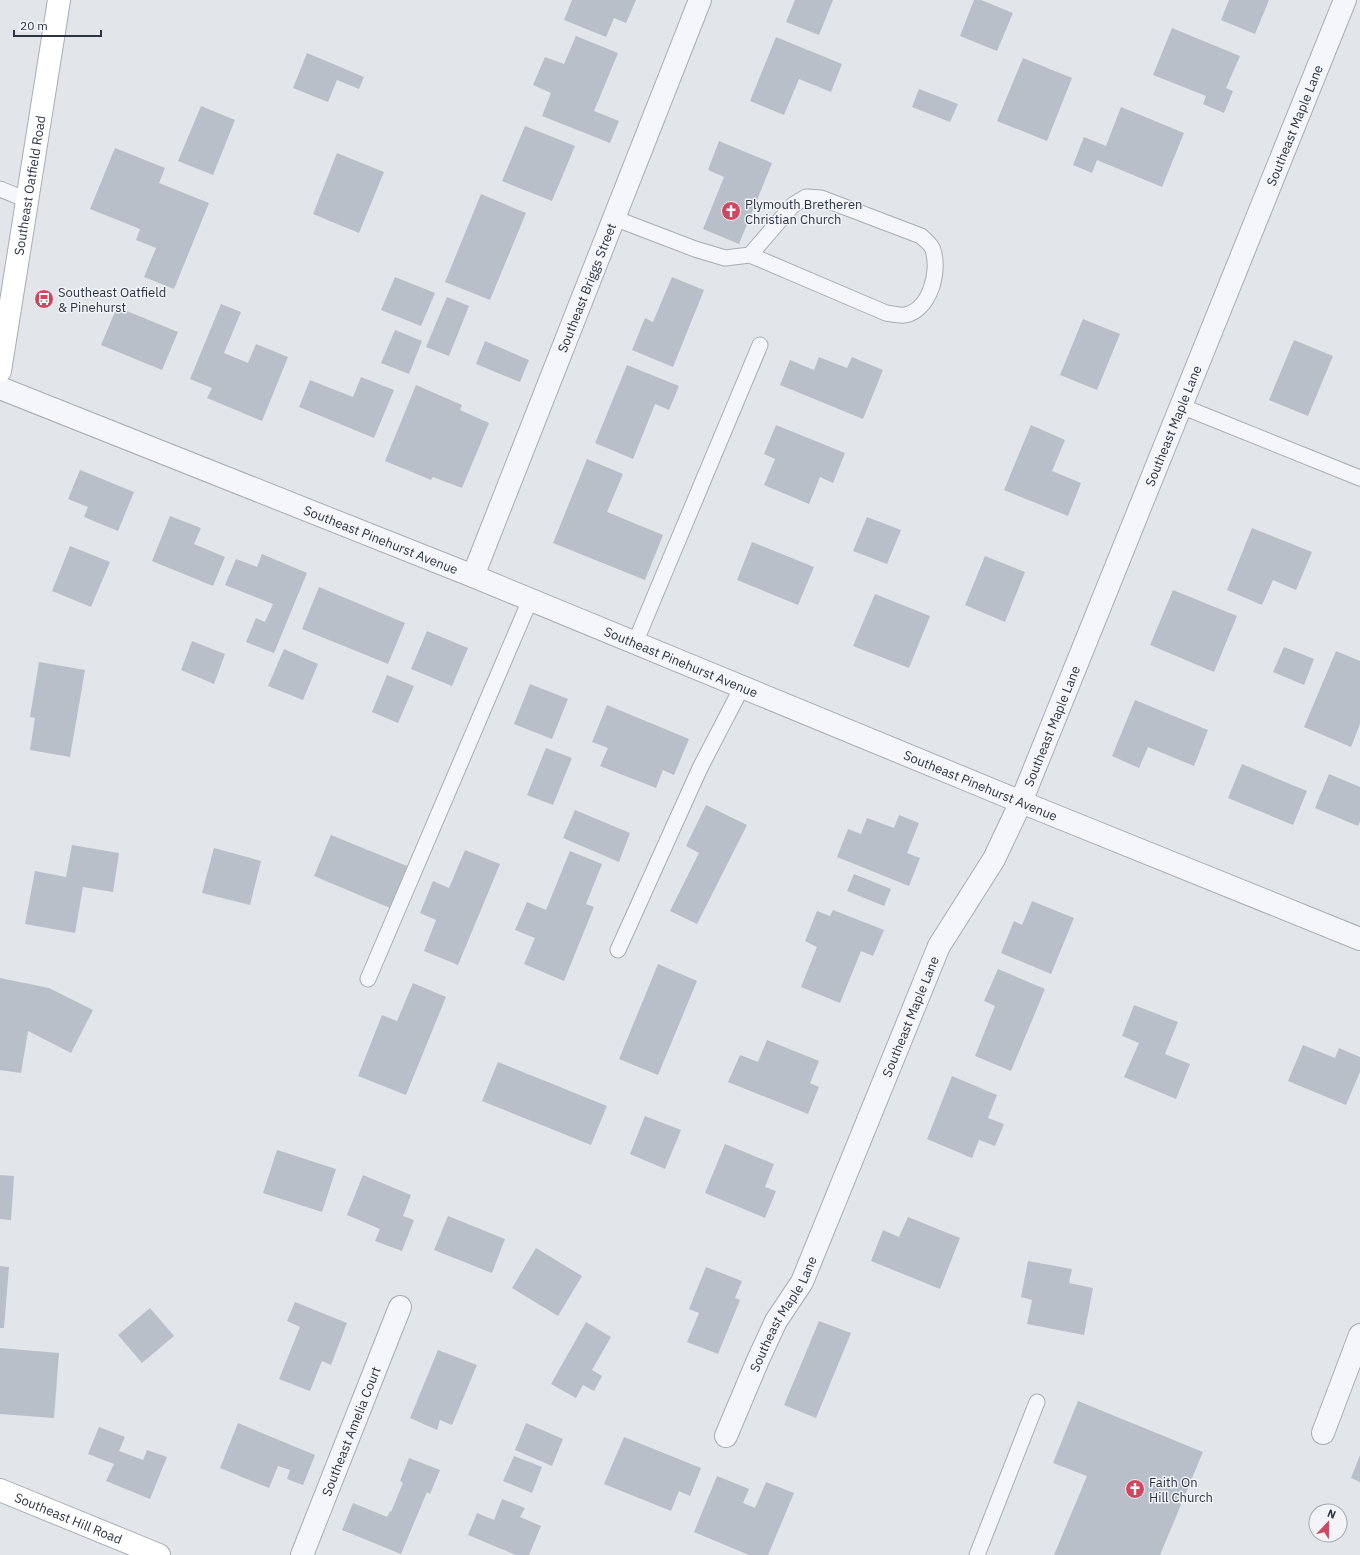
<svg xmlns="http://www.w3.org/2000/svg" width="1360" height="1555" viewBox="0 0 1360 1555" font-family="'IBM Plex Sans',sans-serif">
<rect width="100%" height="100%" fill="#e2e6ea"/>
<path fill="#b9bfc8" d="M572,0H636L626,23L614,18L606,37L564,20Z
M795,0H833L819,35L786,22Z
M974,0H981L1013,13L997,51L960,36Z
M1229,0H1269L1255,34L1221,20Z
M1172,28L1240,56L1226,88L1233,91L1224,113L1203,104L1206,96L1153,75Z
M576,36L618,53L594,111L619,121L610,143L542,116L551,93L533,85L545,57L564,64Z
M776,37L842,64L831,92L799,79L784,115L750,101Z
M307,53L364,77L359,89L337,80L328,102L293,88Z
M1023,58L1072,78L1047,141L997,121Z
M919,89L958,104L950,122L912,107Z
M201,106L235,120L213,175L178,161Z
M1121,107L1184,133L1162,187L1097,160L1092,173L1073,165L1084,137L1106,146Z
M525,126L575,146L552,201L502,181Z
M719,141L772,163L739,244L703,229L724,177L708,170Z
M115,148L165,168L159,183L209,203L174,289L144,277L156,248L136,240L140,229L90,209Z
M337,153L384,172L359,233L313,214Z
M481,194L526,213L490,300L445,282Z
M395,277L435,293L421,326L381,310Z
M672,277L704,290L673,367L632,350L645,318L653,322Z
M447,297L469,306L449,356L426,347Z
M221,304L241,312L224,353L248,363L256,344L288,357L262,421L207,398L212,388L190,379Z
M117,307L178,332L162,370L101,345Z
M1083,319L1120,334L1097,390L1060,375Z
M395,330L422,341L409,374L381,363Z
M1294,340L1333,356L1308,416L1269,400Z
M485,341L529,360L520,382L476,364Z
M819,357L847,368L852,357L883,370L863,419L780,385L790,360L814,370Z
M627,365L679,386L669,410L655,404L633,459L595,443Z
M361,377L394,390L374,438L299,407L310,380L353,397Z
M416,385L462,405L460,410L489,423L462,488L433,477L431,480L385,461Z
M776,425L845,453L833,483L820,477L809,504L764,485L775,459L764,454Z
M1031,425L1065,440L1052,471L1081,483L1068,516L1004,490Z
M587,459L623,474L607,512L663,535L645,580L553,543Z
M80,470L134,492L118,531L84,517L88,507L68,499Z
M170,516L201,528L194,544L225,557L213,586L152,561Z
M867,517L901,530L887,564L853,551Z
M1252,528L1312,552L1296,590L1273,580L1262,605L1227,590Z
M752,542L814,567L798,605L737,580Z
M70,546L110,562L91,607L52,591Z
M262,554L307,573L274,653L246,642L256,618L265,622L273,604L225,585L236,559L257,567Z
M985,556L1025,572L1005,622L965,605Z
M319,587L405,623L388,664L302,629Z
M1173,590L1237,616L1214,672L1150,645Z
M875,594L930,616L909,668L853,646Z
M427,631L468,648L452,686L411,669Z
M192,641L225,654L214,684L181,670Z
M1284,647L1314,659L1304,685L1273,672Z
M284,649L318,664L303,700L268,686Z
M1336,651L1360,661V724L1351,747L1304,727Z
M39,662L85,670L70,757L30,750L35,718L30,717Z
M387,675L414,686L398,723L372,712Z
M530,684L568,699L552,739L514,724Z
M1135,700L1208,730L1194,766L1148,747L1139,768L1112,756Z
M607,705L689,739L674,775L663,770L656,788L600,766L608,748L592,742Z
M546,748L572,758L553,805L527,795Z
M1242,764L1307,791L1293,825L1228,798Z
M1329,774L1360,787V821L1358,826L1315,808Z
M706,805L747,825L697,924L670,911L699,853L686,846Z
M575,810L630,833L619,862L563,838Z
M899,815L919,823L907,853L920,858L909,886L837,857L848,829L861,834L867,818L894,828Z
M331,835L407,866L390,908L314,876Z
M72,845L119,853L113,892L83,887L75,933L25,924L35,871L66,877Z
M214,848L261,861L250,905L202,893Z
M465,850L500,864L458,965L424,951L436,920L420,913L433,881L449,888Z
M570,851L602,864L586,904L594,907L564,981L524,964L535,938L515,930L527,902L546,910Z
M854,874L891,889L884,906L847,891Z
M1032,901L1074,918L1051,974L1001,953L1014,921L1022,925Z
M833,910L884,930L873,956L861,951L840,1003L801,987L817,947L805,941L817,911L830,916Z
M658,964L697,981L658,1075L619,1059Z
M998,969L1045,989L1011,1071L975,1056L995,1006L984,1001Z
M0,978L49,988L93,1010L71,1053L28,1031L21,1073L0,1070Z
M413,983L446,997L406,1095L358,1076L382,1015L397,1021Z
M1134,1005L1178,1022L1165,1054L1190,1064L1176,1099L1124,1077L1139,1043L1122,1036Z
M767,1040L819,1061L810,1083L819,1087L808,1114L728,1082L740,1055L758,1062Z
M1303,1045L1335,1058L1339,1048L1360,1057V1072L1346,1105L1288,1081Z
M498,1062L607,1106L591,1145L482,1101Z
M952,1076L997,1095L988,1118L1004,1124L995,1146L979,1140L972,1158L927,1139Z
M645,1116L681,1130L665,1169L630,1154Z
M725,1144L774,1164L765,1187L776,1191L765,1218L705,1193Z
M277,1150L336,1169L322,1212L263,1193Z
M0,1175L14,1176L11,1220L0,1219Z
M363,1175L411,1195L403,1216L414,1220L402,1251L375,1241L380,1229L347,1215Z
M448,1216L505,1239L492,1273L434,1250Z
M908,1217L960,1238L940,1289L871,1261L883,1230L899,1237Z
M536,1248L582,1276L558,1316L512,1288Z
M1028,1261L1072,1269L1069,1283L1093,1288L1084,1335L1027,1324L1032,1300L1021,1297Z
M0,1266L9,1267L4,1328H0Z
M706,1267L742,1281L735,1298L740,1300L718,1354L687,1342L699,1313L689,1309Z
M295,1302L347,1323L331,1365L322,1361L310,1391L279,1379L300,1327L287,1321Z
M150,1308L174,1336L142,1363L118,1335Z
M819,1321L851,1333L816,1418L784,1405Z
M586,1322L611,1337L592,1370L602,1376L594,1391L583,1385L576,1398L551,1384Z
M0,1348L59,1353L54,1418L0,1414Z
M438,1350L477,1365L452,1425L440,1420L437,1430L410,1418Z
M1078,1401L1203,1452L1160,1555H1054L1087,1476L1053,1463Z
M238,1423L315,1455L303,1485L287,1479L290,1470L278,1466L269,1488L220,1468Z
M526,1423L563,1439L552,1466L515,1450Z
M99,1427L125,1437L119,1451L143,1460L147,1450L167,1457L150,1499L106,1481L114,1464L88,1454Z
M624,1437L701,1468L690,1496L679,1491L671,1511L604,1484Z
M1360,1455V1482L1351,1478Z
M514,1456L542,1467L532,1493L503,1481Z
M409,1458L440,1470L430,1494L427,1492L401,1554L342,1530L353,1503L387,1517L390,1511L391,1512L403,1483L400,1481Z
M717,1476L749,1489L743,1503L755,1508L766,1482L794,1493L768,1555H749L694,1532Z
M502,1499L525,1508L520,1517L541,1526L529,1555H516L468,1535L477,1513L494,1520Z"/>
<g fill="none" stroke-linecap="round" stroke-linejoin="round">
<g stroke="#a7adb5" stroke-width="17">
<path id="lane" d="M0,189L27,200
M614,218L695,249L725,258L750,255L793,205L806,197L821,198L921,236C925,240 932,245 933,250C940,272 930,310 905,315C900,316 892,314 886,313L750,255
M1181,406L1360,478
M635,643L760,345
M618,950L700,768L742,687
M368,979L530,600
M977,1555L1037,1402"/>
</g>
<g stroke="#a7adb5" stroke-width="24">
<g id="street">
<path id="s1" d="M0,388L473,576L1021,802L1360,939"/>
<path id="s2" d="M473,576L700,0"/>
<path d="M1323,1433L1360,1335"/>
<path id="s3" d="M726,1436L758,1360L776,1321L802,1282L939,946L994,859L1021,802L1345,0"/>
<path id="s4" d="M302,1555L400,1307"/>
</g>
</g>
<g stroke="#a7adb5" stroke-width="24">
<g id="secondary">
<path id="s5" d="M0,371L59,0"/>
<path id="s6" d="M0,1490L159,1555"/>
</g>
</g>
<use href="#lane" stroke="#f5f6f9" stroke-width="15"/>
<use href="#street" stroke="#f5f6f9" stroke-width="22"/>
<use href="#secondary" stroke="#fff" stroke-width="22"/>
</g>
<defs>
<g id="church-disc" transform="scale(1)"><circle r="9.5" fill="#d04760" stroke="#f2f4f8"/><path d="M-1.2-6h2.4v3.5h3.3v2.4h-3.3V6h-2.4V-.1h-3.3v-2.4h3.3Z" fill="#fff"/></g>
<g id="bus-disc" transform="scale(1)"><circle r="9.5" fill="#d04760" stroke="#f2f4f8"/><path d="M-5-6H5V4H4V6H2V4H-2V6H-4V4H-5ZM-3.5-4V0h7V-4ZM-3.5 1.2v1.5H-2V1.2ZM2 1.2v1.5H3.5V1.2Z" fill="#fff"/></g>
</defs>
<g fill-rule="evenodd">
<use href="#church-disc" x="731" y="211"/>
<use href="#bus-disc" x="44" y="299"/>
<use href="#church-disc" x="1135" y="1489"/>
</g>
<g text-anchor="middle" stroke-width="3" stroke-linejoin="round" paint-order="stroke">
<g font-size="13" fill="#2a3443" stroke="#f2f4f8">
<text dy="5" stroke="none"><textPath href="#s3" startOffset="1431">Southeast Maple Lane</textPath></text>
<text dy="5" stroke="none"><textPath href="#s5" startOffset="188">Southeast Oatfield Road</textPath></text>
<text dy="5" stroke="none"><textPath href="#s2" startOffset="310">Southeast Briggs Street</textPath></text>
<text dy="5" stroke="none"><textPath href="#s3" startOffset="1107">Southeast Maple Lane</textPath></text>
<text dy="5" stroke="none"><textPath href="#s1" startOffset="410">Southeast Pinehurst Avenue</textPath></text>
<text dy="5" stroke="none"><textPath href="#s1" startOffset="734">Southeast Pinehurst Avenue</textPath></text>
<text dy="5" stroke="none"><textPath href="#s3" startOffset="783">Southeast Maple Lane</textPath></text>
<text dy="5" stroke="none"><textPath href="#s1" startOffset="1058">Southeast Pinehurst Avenue</textPath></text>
<text dy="5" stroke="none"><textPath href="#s3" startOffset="459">Southeast Maple Lane</textPath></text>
<text dy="5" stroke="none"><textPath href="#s3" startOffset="135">Southeast Maple Lane</textPath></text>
<text dy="5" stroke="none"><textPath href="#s4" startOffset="133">Southeast Amelia Court</textPath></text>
<text dy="5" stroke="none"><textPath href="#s6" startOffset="74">Southeast Hill Road</textPath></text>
</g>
<g font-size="13" fill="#2a3443" stroke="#f2f4f8" text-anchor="start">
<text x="745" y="209">Plymouth Bretheren<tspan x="745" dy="15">Christian Church</tspan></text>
<text x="58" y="297">Southeast Oatfield<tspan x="58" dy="15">&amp; Pinehurst</tspan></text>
<text x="1149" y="1487">Faith On<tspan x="1149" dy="15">Hill Church</tspan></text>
</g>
</g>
<g transform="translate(1328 1523) rotate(22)"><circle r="19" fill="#f2f4f8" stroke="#a2a7b0"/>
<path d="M0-3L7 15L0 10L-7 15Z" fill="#d04760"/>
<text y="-6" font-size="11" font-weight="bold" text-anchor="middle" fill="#2a3443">N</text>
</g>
<path d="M14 30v6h87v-6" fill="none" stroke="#2a3443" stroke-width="2"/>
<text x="20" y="30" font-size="12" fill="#2a3443" stroke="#f2f4f8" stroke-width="3" paint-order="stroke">20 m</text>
</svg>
